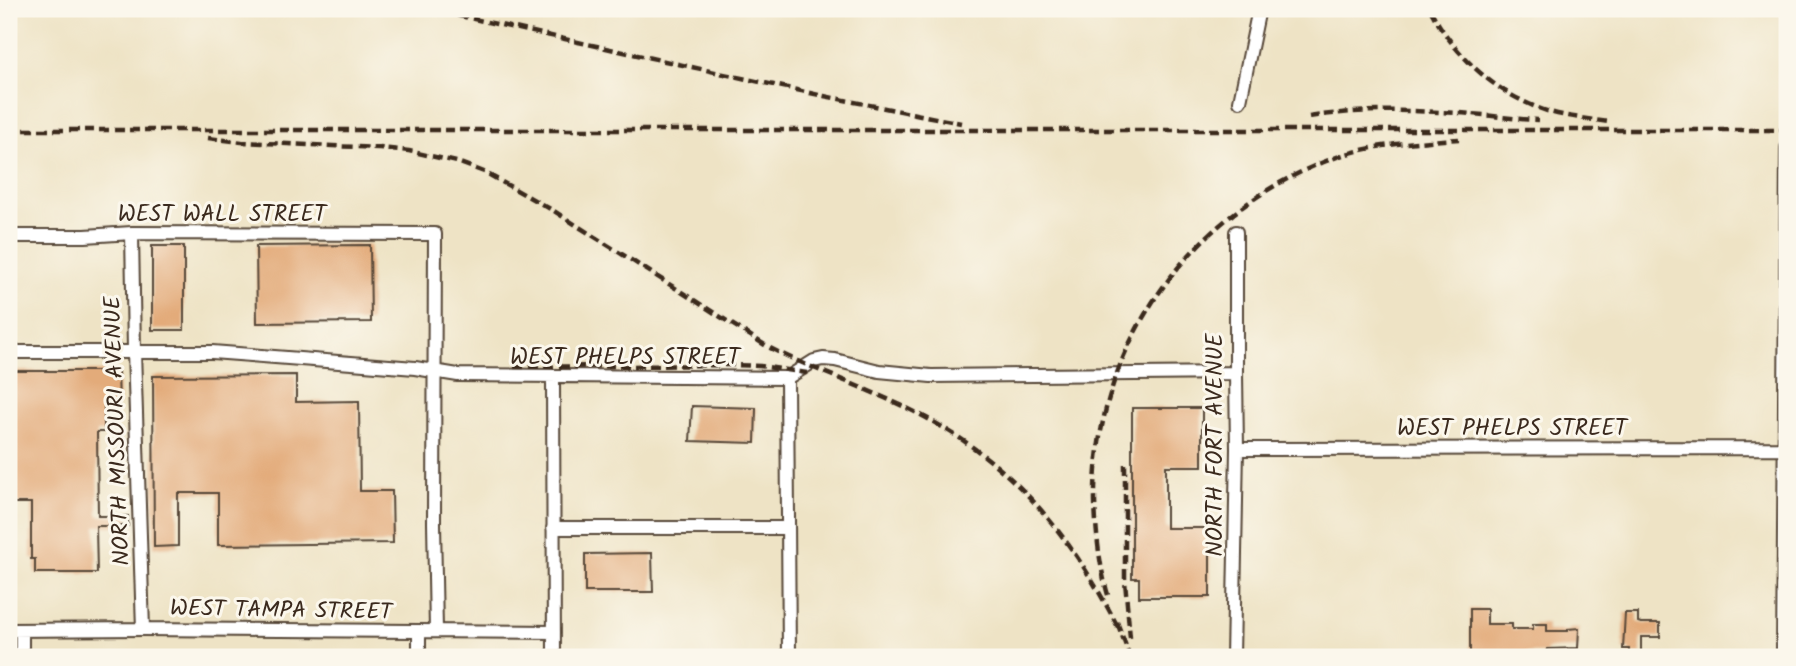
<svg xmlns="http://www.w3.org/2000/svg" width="1796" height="666" viewBox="0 0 1796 666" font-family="Kalam,sans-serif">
<rect width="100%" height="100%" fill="#fbf7ec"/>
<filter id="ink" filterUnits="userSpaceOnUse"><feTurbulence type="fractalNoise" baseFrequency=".0143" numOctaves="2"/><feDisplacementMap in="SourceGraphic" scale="14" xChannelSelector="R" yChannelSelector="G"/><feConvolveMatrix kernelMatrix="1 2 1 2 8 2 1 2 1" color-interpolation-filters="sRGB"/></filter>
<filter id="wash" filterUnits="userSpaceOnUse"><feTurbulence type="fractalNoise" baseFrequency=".00686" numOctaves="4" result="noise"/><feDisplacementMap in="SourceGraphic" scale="28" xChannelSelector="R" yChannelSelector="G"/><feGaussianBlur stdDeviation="1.57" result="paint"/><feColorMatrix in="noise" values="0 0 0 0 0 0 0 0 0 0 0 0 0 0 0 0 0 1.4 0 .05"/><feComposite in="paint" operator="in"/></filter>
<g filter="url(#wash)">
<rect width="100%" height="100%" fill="#eee3c5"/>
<g id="blocks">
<path fill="#e3ab7a" d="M370,245L371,322L257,323L256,246Z
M152,246H184V330H152Z
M9,371H118L119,405H104V432H97L98,516H128V526H96L97,573H35V559H31V503H9Z
M296,375V402L359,401L360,491H392L393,543L218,545V493H178V546L154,547L153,376Z
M692,406L756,408L755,443L690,441Z
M1132,408H1202V466H1166V528H1210V597H1139V578H1132Z
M652,553L653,592H585V554Z
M1470,609H1487V624H1512V629H1533V624H1547V631H1568V629L1579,628L1578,648L1547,649L1546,653H1470Z
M1625,613H1638V622L1641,623H1660V637H1641V654H1629V649H1623Z"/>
</g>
</g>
<g filter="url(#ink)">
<use href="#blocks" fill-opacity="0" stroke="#564637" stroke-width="2"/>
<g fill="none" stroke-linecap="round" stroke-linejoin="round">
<g stroke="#564637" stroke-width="16">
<path id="street" d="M1240,101L1259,9
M132,233L134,351L143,629
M9,236H85L132,233L435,234L434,523L436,631
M9,352H212L415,368L458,375L787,378L814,361L823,359L835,360L879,371L931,376L1236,373
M553,377L554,657
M787,378L789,657
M1237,449L1787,448
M553,528H788
M9,630L143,629L554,632
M22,657V630
M419,657V631
M1233,657L1237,449L1236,373V232
M1783,657L1787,148"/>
</g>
<use href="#street" stroke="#fff" stroke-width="12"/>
<path stroke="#3b2a1e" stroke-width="4.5" stroke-dasharray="10 5" stroke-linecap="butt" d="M428,9L824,96L961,123
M1430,9C1455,57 1498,96 1550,112C1568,117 1589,119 1608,122
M1309,117C1357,109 1407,110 1456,113C1483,114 1511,119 1538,120
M9,130H1787
M208,138L242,142L379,148L409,151L457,162L484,172L554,211L768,347C816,371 867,388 915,412C1012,461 1072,536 1120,631
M514,367L734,365L760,366L807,373
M1125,464V581L1130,638
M1108,595C1099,564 1096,533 1095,501C1093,350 1187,214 1329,160C1370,144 1415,142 1459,139
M1117,622L1130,657"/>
</g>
</g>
<g text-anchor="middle" stroke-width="6" stroke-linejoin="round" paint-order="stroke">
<g font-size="23" fill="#3b2a1e" stroke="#fbf7ec">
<text x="222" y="221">WEST WALL STREET</text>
<text x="625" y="364">WEST PHELPS STREET</text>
<text x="1512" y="435">WEST PHELPS STREET</text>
<text transform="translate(116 431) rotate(-92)" y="8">NORTH MISSOURI AVENUE</text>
<text transform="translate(1214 445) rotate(-90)" y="8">NORTH FORT AVENUE</text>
<text transform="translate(281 609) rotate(1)" y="8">WEST TAMPA STREET</text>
</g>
</g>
<rect width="1796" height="666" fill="none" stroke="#fbf7ec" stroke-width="35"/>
</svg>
